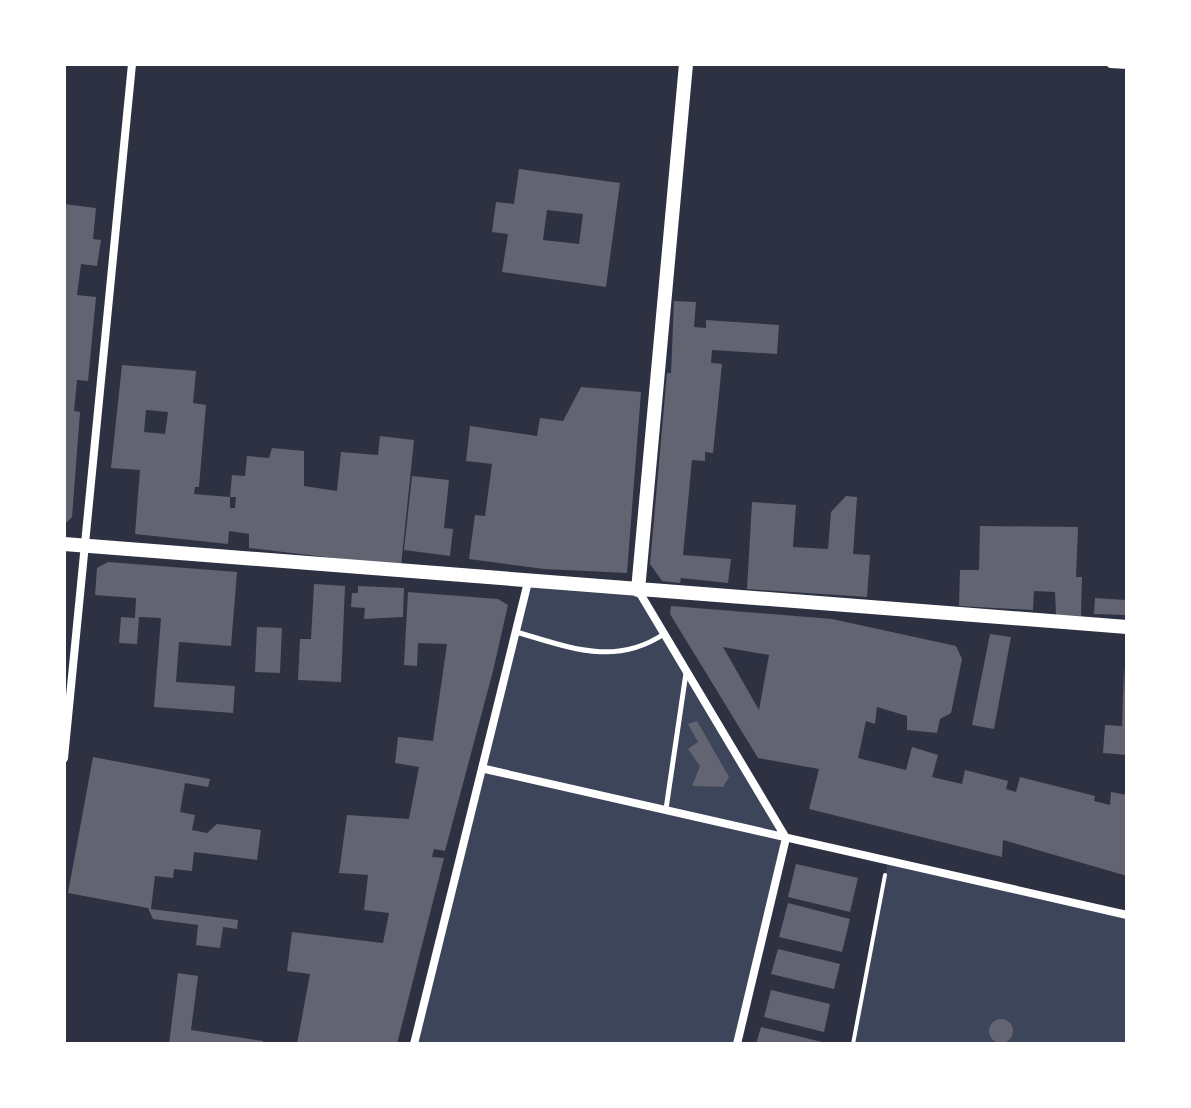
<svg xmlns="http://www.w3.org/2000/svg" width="1191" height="1108" viewBox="0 0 1191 1108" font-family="'Nunito Sans',sans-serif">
<rect width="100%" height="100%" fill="#2d3142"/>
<path fill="#3c4559" d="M528,582L638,590L786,838L737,1044H414Z
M888,861L1127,915V1044H853Z"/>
<path fill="#626471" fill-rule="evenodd" d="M519,169L620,183L606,287L502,272L508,234L492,232L496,202L514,204ZM547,210L583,214L579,244L543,240Z
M64,204L96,208L93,239L101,240L97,266L81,264L77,295L96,297L88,381L77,380L74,411L80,412L72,517L64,525Z
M674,301L696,302L694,327L706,328V320L779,325L777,354L712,350L711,363L722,364L713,453L705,452V461L692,460L683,555L731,559L728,583L681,578L680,583L662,581L650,564L667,373H671Z
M122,365L196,371L193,403L206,405L199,487H195L194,494L230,497V508H235L236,497H230L232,475L245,476L247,456L269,458L272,448L304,451V486L337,491L341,452L378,455L380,436L414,440L401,566L249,548V534L229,531L228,544L135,534L140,470L111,468ZM146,410L168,412L165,434L144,432Z
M581,387L641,392L627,573L544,569L469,559L475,515L485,516L492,464L466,461L470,426L537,436L540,418L563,421Z
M412,476L449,480L444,528L453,529L450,556L404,550Z
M846,496L857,497L853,554L870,555L867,597L747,589L752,502L796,505L793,547L828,549L831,512Z
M980,526L1078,527L1076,577H1082L1081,616L1056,615L1055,592L1034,591L1033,610L959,606L960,570H979Z
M108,562L237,572L231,646L179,642L176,682L235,686L233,713L154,707L161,618L139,617L137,644L119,643L121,617L135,618L136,598L95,595L97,568Z
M314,584L345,586L341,682L298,680L300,639H311Z
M358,586L404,588L403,617L364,619L365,608L351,607L352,593H358Z
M408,592L498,599L508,605L493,671L445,851L434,849L432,857L444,858L397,1044H297L310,974L287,971L292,932L383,943L389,913L364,910L368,875L339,873L347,815L409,819L419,767L395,763L398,737L433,741L447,644L418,643L417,666L404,665Z
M1095,598L1126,600L1125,615L1094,614Z
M671,606L832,619L956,646L962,659L951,713L940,719L937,733L907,730V716L877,707L875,724L866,721L858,758L906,770L912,747L938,755L932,777L962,784L965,770L1008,781L1006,789L1016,792L1020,777L1095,796L1094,801L1110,805L1111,792L1127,795V876L1003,840L1002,857L809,809L819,769L758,758L670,614ZM723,647L769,655L759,710Z
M257,627L282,628L280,673L255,672Z
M990,634L1011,637L994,729L972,725Z
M1124,665L1127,755L1103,753L1105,725L1122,726Z
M697,721L729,777L723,787L692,786L700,766L688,749L698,742L688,724Z
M93,757L210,779L208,787L185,783L180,812L195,815L192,830L207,833L217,824L261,830L257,860L194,852L192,871L174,869L173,878L155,876L151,909L238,920L237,929L223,927L220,948L196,945L198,925L153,919L148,908L68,893Z
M796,864L858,878L850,912L788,897Z
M788,903L850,919L842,952L779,937Z
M778,949L840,964L834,989L771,974Z
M178,973L198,976L191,1030L263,1041V1044H169Z
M771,990L830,1004L824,1032L764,1017Z
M989 1031a12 12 0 1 1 24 0a12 12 0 1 1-24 0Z
M761,1027L826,1043L825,1044H756Z"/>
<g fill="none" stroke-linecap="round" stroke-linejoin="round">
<path stroke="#fff" stroke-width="4" d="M853,1044L885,875"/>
<path stroke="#fff" stroke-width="5" d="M516,632C569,647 614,667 664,634
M666,809L686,673"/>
<path stroke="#fff" stroke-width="8" d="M1111,64L1127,65
M638,590L786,838L737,1044
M64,758L132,64
M485,769L1127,915
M414,1044L528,582"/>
<path stroke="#fff" stroke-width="14" d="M64,544L1127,627
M638,590L686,64"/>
</g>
<rect width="1191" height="1108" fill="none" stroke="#ffffff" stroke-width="132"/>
</svg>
